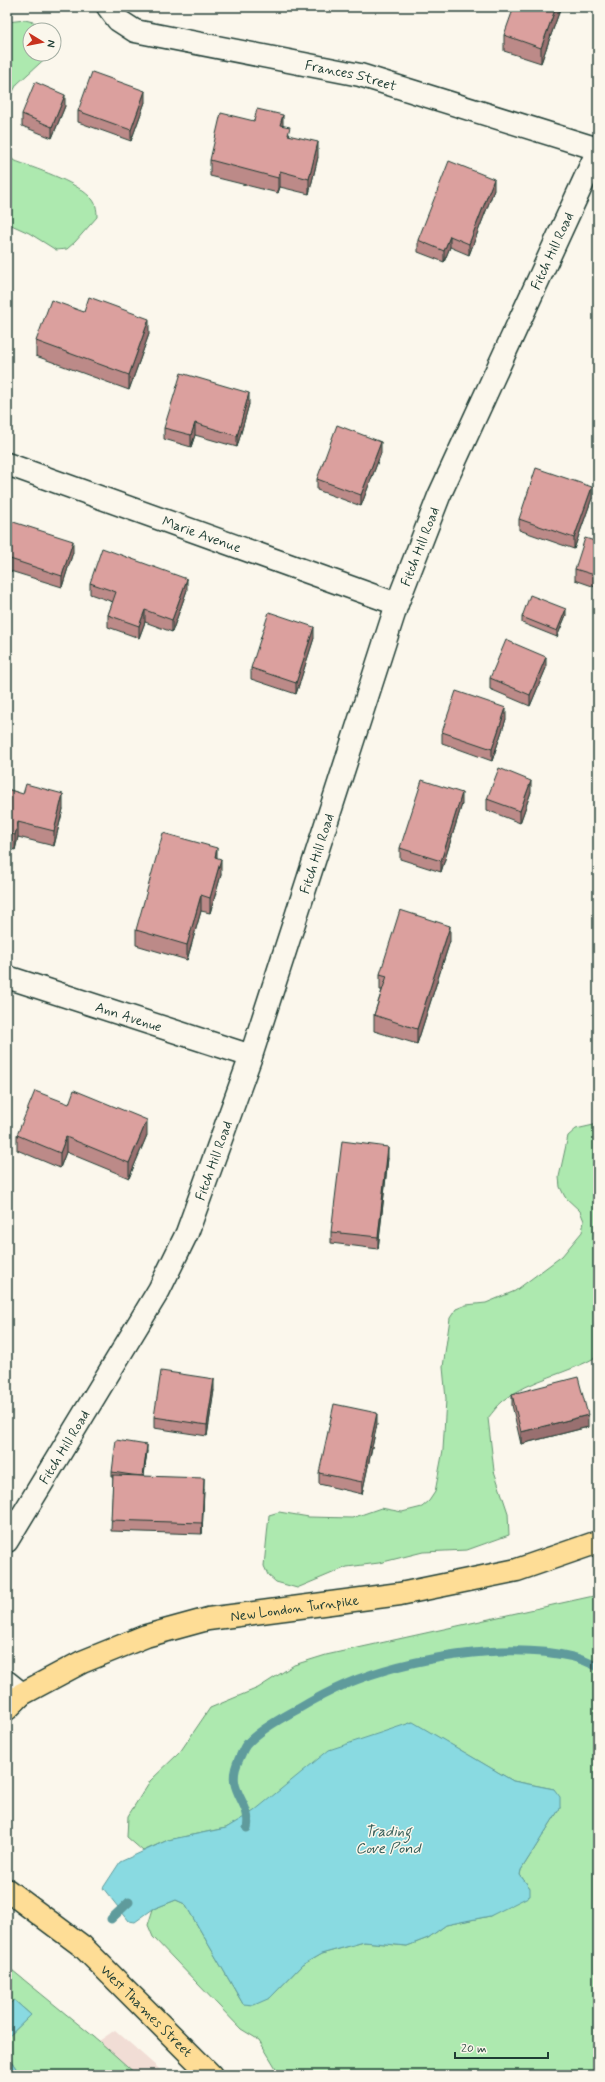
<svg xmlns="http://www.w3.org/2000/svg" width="605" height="2082" viewBox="0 0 605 2082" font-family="Mynerve,sans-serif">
<rect width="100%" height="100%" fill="#fbf7ec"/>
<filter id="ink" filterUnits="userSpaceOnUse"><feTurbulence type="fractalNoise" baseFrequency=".025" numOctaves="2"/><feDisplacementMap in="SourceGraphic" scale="8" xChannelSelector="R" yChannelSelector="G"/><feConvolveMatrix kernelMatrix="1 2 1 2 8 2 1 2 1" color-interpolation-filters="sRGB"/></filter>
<g filter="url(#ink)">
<path fill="#f1ddd5" d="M115,2030L166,2075H51L99,2041Z"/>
<path fill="#ade9af" stroke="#669372" d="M25,20L45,25L48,30H30V54H50L17,84L7,103V22Z
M7,152L13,160C36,169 73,180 90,197C96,202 97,209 97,217L75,242L67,249L56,250L29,233L7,223Z
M598,1124V1356C568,1374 530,1379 503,1401C497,1406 493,1412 488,1418L494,1471L508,1513L509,1535L467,1550L423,1552L379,1563L347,1567L297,1588L276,1582L268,1575L264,1566L269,1515L279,1512L309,1517L352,1518L381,1508L402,1512L422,1507L429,1501L435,1492L443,1450L446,1399L443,1367L450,1318L456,1309L466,1305L486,1303L515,1291L562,1256L582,1232L584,1221L580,1211L565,1197L560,1187L559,1177L568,1136L576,1129Z
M598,1595V2075H280L259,2040L241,2029L153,1937L148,1925L153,1909L176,1900L185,1904L243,2004L270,1998L302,1965L321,1954L364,1942L407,1946L428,1938L446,1925L490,1916L530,1888L520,1875L521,1870L560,1808L554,1789L513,1781L412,1722L226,1828L168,1840L143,1851L127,1837L128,1816L150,1781L180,1752L210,1708L258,1688L294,1665L326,1655Z
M7,1966L99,2041L137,2075H20L7,2054V2038L31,2015L14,2000L7,2007Z"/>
<path fill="#89dae1" stroke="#5f9b9c" d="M413,1722L513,1781L554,1789L560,1797V1808L521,1870L520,1875L530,1888V1896L490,1916L446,1925L428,1938L407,1946L364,1942L321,1954L302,1965L270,1998L254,2005L243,2004L185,1904L176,1900L153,1909L135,1922L129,1921L103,1888L120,1862L168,1840L226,1828L254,1811L329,1750Z
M14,2000L31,2015L7,2038V2007Z
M7,2054L20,2075H7Z"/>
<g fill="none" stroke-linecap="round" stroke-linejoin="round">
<path stroke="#5f9b9c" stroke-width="9" d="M247,1828C253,1801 223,1792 239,1759C241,1755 243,1749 246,1745C257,1732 283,1717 298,1709C313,1700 330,1691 346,1684C408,1658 507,1641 573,1657C581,1659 590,1663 598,1667
M111,1919L129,1902"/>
<g stroke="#1f3d34" stroke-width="25">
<g id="minor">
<path id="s1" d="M108,7L118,20L135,31L360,75L598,149"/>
<path id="s2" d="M7,464L397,604"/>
<path id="s3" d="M7,977L251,1056"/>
<path id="s4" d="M7,1541L159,1290L187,1233L251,1056L397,604L439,496L598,150"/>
<path d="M7,1682L22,1694"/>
</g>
</g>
<g stroke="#1f3d34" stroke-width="25">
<g id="major">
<path id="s5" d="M7,1709L22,1694L82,1662L146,1636L208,1619L400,1594L517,1570L598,1542"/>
<path id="s6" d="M7,1890L82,1946L211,2075"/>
</g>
</g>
<use href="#minor" stroke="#fbf7ec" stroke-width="22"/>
<use href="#major" stroke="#fedd96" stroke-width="22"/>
</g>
<path fill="#bc8a88" stroke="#1f3d34" d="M561,7L541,63L504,51V35Z
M145,102L131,141L78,122V111Z
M65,106L52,138L22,126V114Z
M254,121L283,126L290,135L318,157L309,194L280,187L278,193L210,176V160Z
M494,190L469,255L450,247L444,262L418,252V240Z
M84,312L149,334L129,390L36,356V341Z
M249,404L237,447L195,435L191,447L164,439V428Z
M381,453L361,506L317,490V479Z
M592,498L574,549L519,530V519Z
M7,520L73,552L62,587L7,570Z
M598,542V588L575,580V569Z
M90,583L187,590L172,632L145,622L139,638L108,627V615L113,602L90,594Z
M566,615L557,637L522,623V617Z
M314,638L296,694L251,679V668Z
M546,668L530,706L490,689V678Z
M506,719L492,761L442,743V732Z
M7,789L63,809L54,846L18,837L15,850L7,848Z
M531,792L520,823L487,810V799Z
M462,804L441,872L400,859V848Z
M217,858L221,875L210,913L201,911L187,960L136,945V930Z
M450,941L417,1044L374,1031V1015L382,990H380V974Z
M17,1135H147L129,1178L66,1152L60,1168L17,1150Z
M388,1158L378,1249L331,1243V1232Z
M214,1390L207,1436L154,1428V1417Z
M512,1394L588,1427L521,1444L512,1405Z
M377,1424L362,1494L319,1484V1473Z
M147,1451L144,1476L204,1489L202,1534L111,1531L113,1478H112V1472Z"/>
<path fill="#99706f" stroke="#1f3d34" d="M556,7H561L541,63V48Z
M145,91V102L131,141V130Z
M65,95V106L52,138V127Z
M283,115V131L280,125Z
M318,142V157L309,194V179Z
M280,171V187L278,193V178Z
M494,179V190L469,255V244Z
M450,236V247L444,262V251Z
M149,319V334L129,390V375Z
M249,393V404L237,447V436Z
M195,423V435L191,447V435Z
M381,442V453L361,506V495Z
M592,487V498L574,549V538Z
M73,541V552L62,587V576Z
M187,579V590L172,632V620Z
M566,609V615L557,637V631Z
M145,610V622L139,638V626Z
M314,627V638L296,694V683Z
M546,657V668L530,706V695Z
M506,708V719L492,761V749Z
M531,781V792L520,823V811Z
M462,793V804L441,872V861Z
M63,794V809L54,846V831Z
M18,822V837L15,850V835Z
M217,848V864L215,857Z
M221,859V875L210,913V898Z
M201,895V911L187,960V945Z
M450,926V941L417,1044V1029Z
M147,1120V1135L129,1178V1163Z
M66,1137V1152L60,1168V1153Z
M388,1147V1158L378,1249V1237Z
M214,1379V1390L207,1436V1425Z
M377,1413V1424L362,1494V1482Z
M588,1415V1427L521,1444V1432Z
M147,1445V1451L143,1483V1477Z
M204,1478V1489L202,1534V1523Z"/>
<path fill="#dba09e" stroke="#1f3d34" d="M514,7H556L541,48L504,35Z
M92,72L145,91L131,130L78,111Z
M35,82L65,95L52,127L22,114Z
M257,109L283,115L280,125L290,127L288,135L318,142L309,179L280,171L278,178L210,160L221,113L254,121Z
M449,161L494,179L469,244L450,236L444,251L418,240Z
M89,297L149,319L129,375L36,341L51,300L84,312Z
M181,373L249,393L237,436L195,423L191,435L164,428Z
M337,425L381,442L361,495L317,479Z
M536,468L592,487L574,538L519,519Z
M7,520L73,541L62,576L7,558Z
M585,538L598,542V576L575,569Z
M102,548L187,579L172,620L145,610L139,626L108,615L116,592L90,583Z
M530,595L566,609L557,631L522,617Z
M269,612L314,627L296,683L251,668Z
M506,640L546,657L530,695L490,678Z
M456,691L506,708L492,749L442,732Z
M499,768L531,781L520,811L487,799Z
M422,780L462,793L441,861L400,848Z
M26,784L63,794L54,831L18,822L15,835L7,833V789L23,794Z
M163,833L217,848L215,857L221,859L210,898L201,895L187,945L136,930Z
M400,910L450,926L417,1029L374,1015L387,976L380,974Z
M74,1090L147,1120L129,1163L66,1137L60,1153L17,1135L35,1091L69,1104Z
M342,1141L388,1147L378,1237L331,1232Z
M161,1371L214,1379L207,1425L154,1417Z
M578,1377L588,1415L521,1432L512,1394Z
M334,1404L377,1413L362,1482L319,1473Z
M116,1440L147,1445L143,1476L132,1475L112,1472Z
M113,1475L204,1478L202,1523L111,1520Z"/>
</g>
<g text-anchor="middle" stroke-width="3" stroke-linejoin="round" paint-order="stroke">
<g font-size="14" fill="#1f3d34" stroke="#fbf7ec">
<text dy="5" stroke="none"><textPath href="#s1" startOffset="257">Frances Street</textPath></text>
<text dy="5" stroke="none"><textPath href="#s4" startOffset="1406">Fitch Hill Road</textPath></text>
<text dy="5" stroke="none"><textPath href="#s2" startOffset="207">Marie Avenue</textPath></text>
<text dy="5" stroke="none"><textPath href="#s4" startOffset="1082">Fitch Hill Road</textPath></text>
<text dy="5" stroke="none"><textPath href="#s4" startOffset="758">Fitch Hill Road</textPath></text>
<text dy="5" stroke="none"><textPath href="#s3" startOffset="128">Ann Avenue</textPath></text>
<text dy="5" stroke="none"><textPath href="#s4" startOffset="434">Fitch Hill Road</textPath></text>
<text dy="5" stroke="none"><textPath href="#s4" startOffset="110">Fitch Hill Road</textPath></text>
<text dy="5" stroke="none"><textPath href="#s5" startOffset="310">New London Turnpike</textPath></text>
<text dy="5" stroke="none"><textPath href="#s6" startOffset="185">West Thames Street</textPath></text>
</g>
<g font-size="15" font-style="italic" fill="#345c57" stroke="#fbf7ec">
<text x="388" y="1836">Trading<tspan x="388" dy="17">Cove Pond</tspan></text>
</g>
</g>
<rect width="605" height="2082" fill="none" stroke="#fbf7ec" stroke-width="24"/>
<rect x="12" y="12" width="581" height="2058" fill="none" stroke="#1f3d34" stroke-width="1.5" filter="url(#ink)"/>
<g transform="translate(42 42) rotate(100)"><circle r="19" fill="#fbf7ec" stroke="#a3ada2"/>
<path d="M0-3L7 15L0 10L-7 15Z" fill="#c8321e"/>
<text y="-6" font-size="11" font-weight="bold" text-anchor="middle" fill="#1f3d34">N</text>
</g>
<path d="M455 2052v6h93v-6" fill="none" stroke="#1f3d34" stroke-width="2"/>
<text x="461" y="2052" font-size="12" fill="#1f3d34" stroke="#fbf7ec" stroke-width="3" paint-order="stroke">20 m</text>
</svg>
